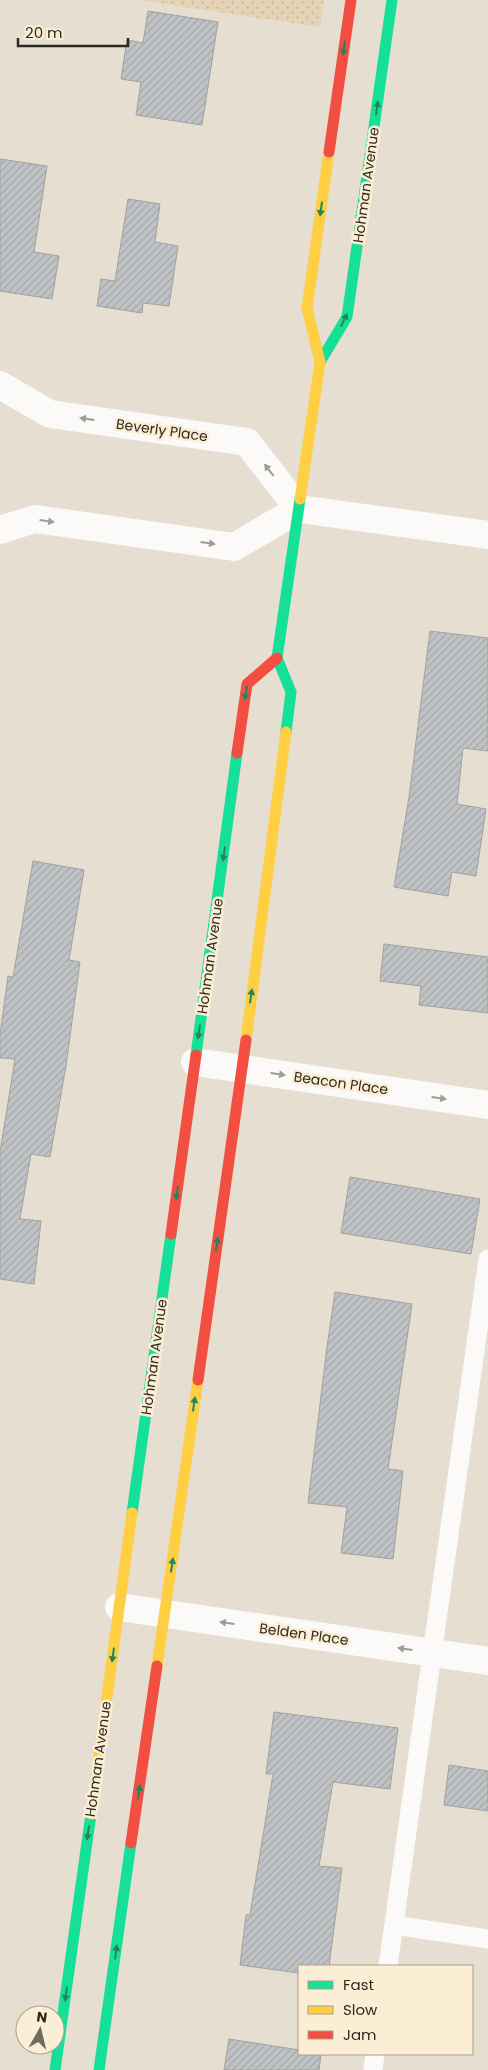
<svg xmlns="http://www.w3.org/2000/svg" width="488" height="2070" viewBox="0 0 488 2070" font-family="Poppins,sans-serif">
<defs>
<pattern id="park-dots" width="8" height="8" patternUnits="userSpaceOnUse" patternTransform="scale(1.25)"><rect width="8" height="8" fill="#e4d3b4"/><path d="M2 2h.1M6 6h.1" fill="none" stroke="#c4b59a" stroke-width="1.8" stroke-linecap="round"/></pattern>
<pattern id="building-hatch" width="6" height="6" patternUnits="userSpaceOnUse" patternTransform="scale(1.25)"><rect width="6" height="6" fill="#c0c3c6"/><path d="M-1 1l2-2M0 6l6-6M5 7l2-2" fill="none" stroke="#a5a8aa"/></pattern>
</defs>
<rect width="100%" height="100%" fill="#e6ded0"/>
<path fill="url(#park-dots)" d="M139,0H324L320,27Z"/>
<path fill="url(#building-hatch)" stroke="#a1a19e" d="M148,11L218,22L202,125L136,115L141,82L121,79L127,40L143,43Z
M0,159L47,166L34,252L59,256L52,299L0,291Z
M128,199L160,204L155,242L178,246L169,306L143,303L142,313L97,306L101,279L115,281Z
M430,631L488,638V751L463,748L457,804L486,809L476,876L452,872L448,896L394,887L409,797Z
M33,861L84,870L69,960L80,962L66,1066L50,1157L31,1154L20,1219L41,1221L34,1284L0,1279V1152L15,1059L0,1058V1035L8,976L13,977Z
M384,944L488,957V1013L419,1005L421,986L380,981Z
M350,1177L480,1199L471,1254L341,1233Z
M335,1292L412,1304L388,1469L403,1471L393,1559L341,1553L347,1507L308,1503L327,1347Z
M274,1712L398,1728L390,1789L333,1782L319,1866L342,1868L329,1966H299V1973L240,1965L246,1915H250L273,1774H266Z
M449,1765L488,1771V1811L444,1805Z
M229,2039L299,2050V2054H321L319,2070H224Z"/>
<g fill="none" stroke-linecap="round" stroke-linejoin="round">
<path stroke="#fbfaf8" stroke-width="19" d="M394,1925L488,1939
M388,1966L488,1259
M373,2070L375,2054"/>
<path stroke="#fbfaf8" stroke-width="28" d="M0,385L50,414L247,442L299,509
M0,530L35,519L234,547L299,509L488,535
M195,1062L488,1105
M119,1607L488,1661"/>
<path stroke="#16e098" stroke-width="11" d="M320,362L347,317L392,0
M286,732L291,692L277,658L300,499
M196,1055L237,753
M132,1513L171,1234
M55,2070L91,1814
M99,2070L131,1843"/>
<path stroke="#ffcf43" stroke-width="11" d="M300,499L320,362L307,308L329,152
M246,1040L286,732
M157,1666L198,1380
M91,1814L132,1513"/>
<path stroke="#f24e42" stroke-width="11" d="M329,152L351,0
M237,753L247,684L277,658
M171,1234L196,1055
M198,1380L246,1040
M131,1843L157,1666"/>
</g>
<defs><path id="oneway-solid" d="M-6-.8H1V-3.2L6.5 0L1 3.2V.8H-6Z" transform="scale(1.25)"/></defs>
<g fill="#22855c">
<use href="#oneway-solid" transform="translate(344 48) rotate(98)"/>
<use href="#oneway-solid" transform="translate(377 108) rotate(-82)"/>
<use href="#oneway-solid" transform="translate(321 209) rotate(98)"/>
<use href="#oneway-solid" transform="translate(344 320) rotate(-65)"/>
<use href="#oneway-solid" transform="translate(246 693) rotate(98)"/>
<use href="#oneway-solid" transform="translate(224 854) rotate(98)"/>
<use href="#oneway-solid" transform="translate(251 996) rotate(-82)"/>
<use href="#oneway-solid" transform="translate(199 1032) rotate(98)"/>
<use href="#oneway-solid" transform="translate(177 1193) rotate(98)"/>
<use href="#oneway-solid" transform="translate(217 1244) rotate(-82)"/>
<use href="#oneway-solid" transform="translate(194 1404) rotate(-82)"/>
<use href="#oneway-solid" transform="translate(172 1565) rotate(-82)"/>
<use href="#oneway-solid" transform="translate(113 1655) rotate(98)"/>
<use href="#oneway-solid" transform="translate(139 1792) rotate(-82)"/>
<use href="#oneway-solid" transform="translate(88 1833) rotate(98)"/>
<use href="#oneway-solid" transform="translate(116 1952) rotate(-82)"/>
<use href="#oneway-solid" transform="translate(66 1994) rotate(98)"/>
</g>
<g fill="#9f9c97">
<use href="#oneway-solid" transform="translate(87 419) rotate(-172)"/>
<use href="#oneway-solid" transform="translate(269 470) rotate(-128)"/>
<use href="#oneway-solid" transform="translate(47 521) rotate(8)"/>
<use href="#oneway-solid" transform="translate(208 543) rotate(8)"/>
<use href="#oneway-solid" transform="translate(278 1074) rotate(8)"/>
<use href="#oneway-solid" transform="translate(439 1098) rotate(8)"/>
<use href="#oneway-solid" transform="translate(227 1623) rotate(-172)"/>
<use href="#oneway-solid" transform="translate(405 1649) rotate(-172)"/>
</g>
<g text-anchor="middle" stroke-width="5" stroke-linejoin="round" paint-order="stroke">
<g font-size="14" fill="#2f2a20" stroke="#fceed4">
<text transform="translate(366 185) rotate(-82)" y="5">Hohman Avenue</text>
<text transform="translate(162 430) rotate(8)" y="5">Beverly Place</text>
<text transform="translate(210 956) rotate(-82)" y="5">Hohman Avenue</text>
<text transform="translate(341 1083) rotate(8)" y="5">Beacon Place</text>
<text transform="translate(154 1357) rotate(-82)" y="5">Hohman Avenue</text>
<text transform="translate(304 1634) rotate(8)" y="5">Belden Place</text>
<text transform="translate(98 1759) rotate(-82)" y="5">Hohman Avenue</text>
</g>
</g>
<rect x="298" y="1965" width="175" height="90" fill="#fceed4" stroke="#aaa08c"/>
<rect x="308" y="1981" width="25" height="8" fill="#16e098" stroke="#aaa08c"/>
<text x="343" y="1990" font-size="15" fill="#2f2a20">Fast</text>
<rect x="308" y="2006" width="25" height="8" fill="#ffcf43" stroke="#aaa08c"/>
<text x="343" y="2015" font-size="15" fill="#2f2a20">Slow</text>
<rect x="308" y="2031" width="25" height="8" fill="#f24e42" stroke="#aaa08c"/>
<text x="343" y="2040" font-size="15" fill="#2f2a20">Jam</text>
<g transform="translate(40 2030) rotate(8)"><circle r="24" fill="#fceed4" stroke="#aaa08c"/>
<path d="M0-4L9 19L0 12L-9 19Z" fill="#6f695e"/>
<text y="-8" font-size="14" font-weight="bold" text-anchor="middle" fill="#2f2a20">N</text>
</g>
<path d="M18 38v8h110v-8" fill="none" stroke="#2f2a20" stroke-width="2.5"/>
<text x="25" y="38" font-size="15" fill="#2f2a20" stroke="#fceed4" stroke-width="4" paint-order="stroke">20 m</text>
</svg>
